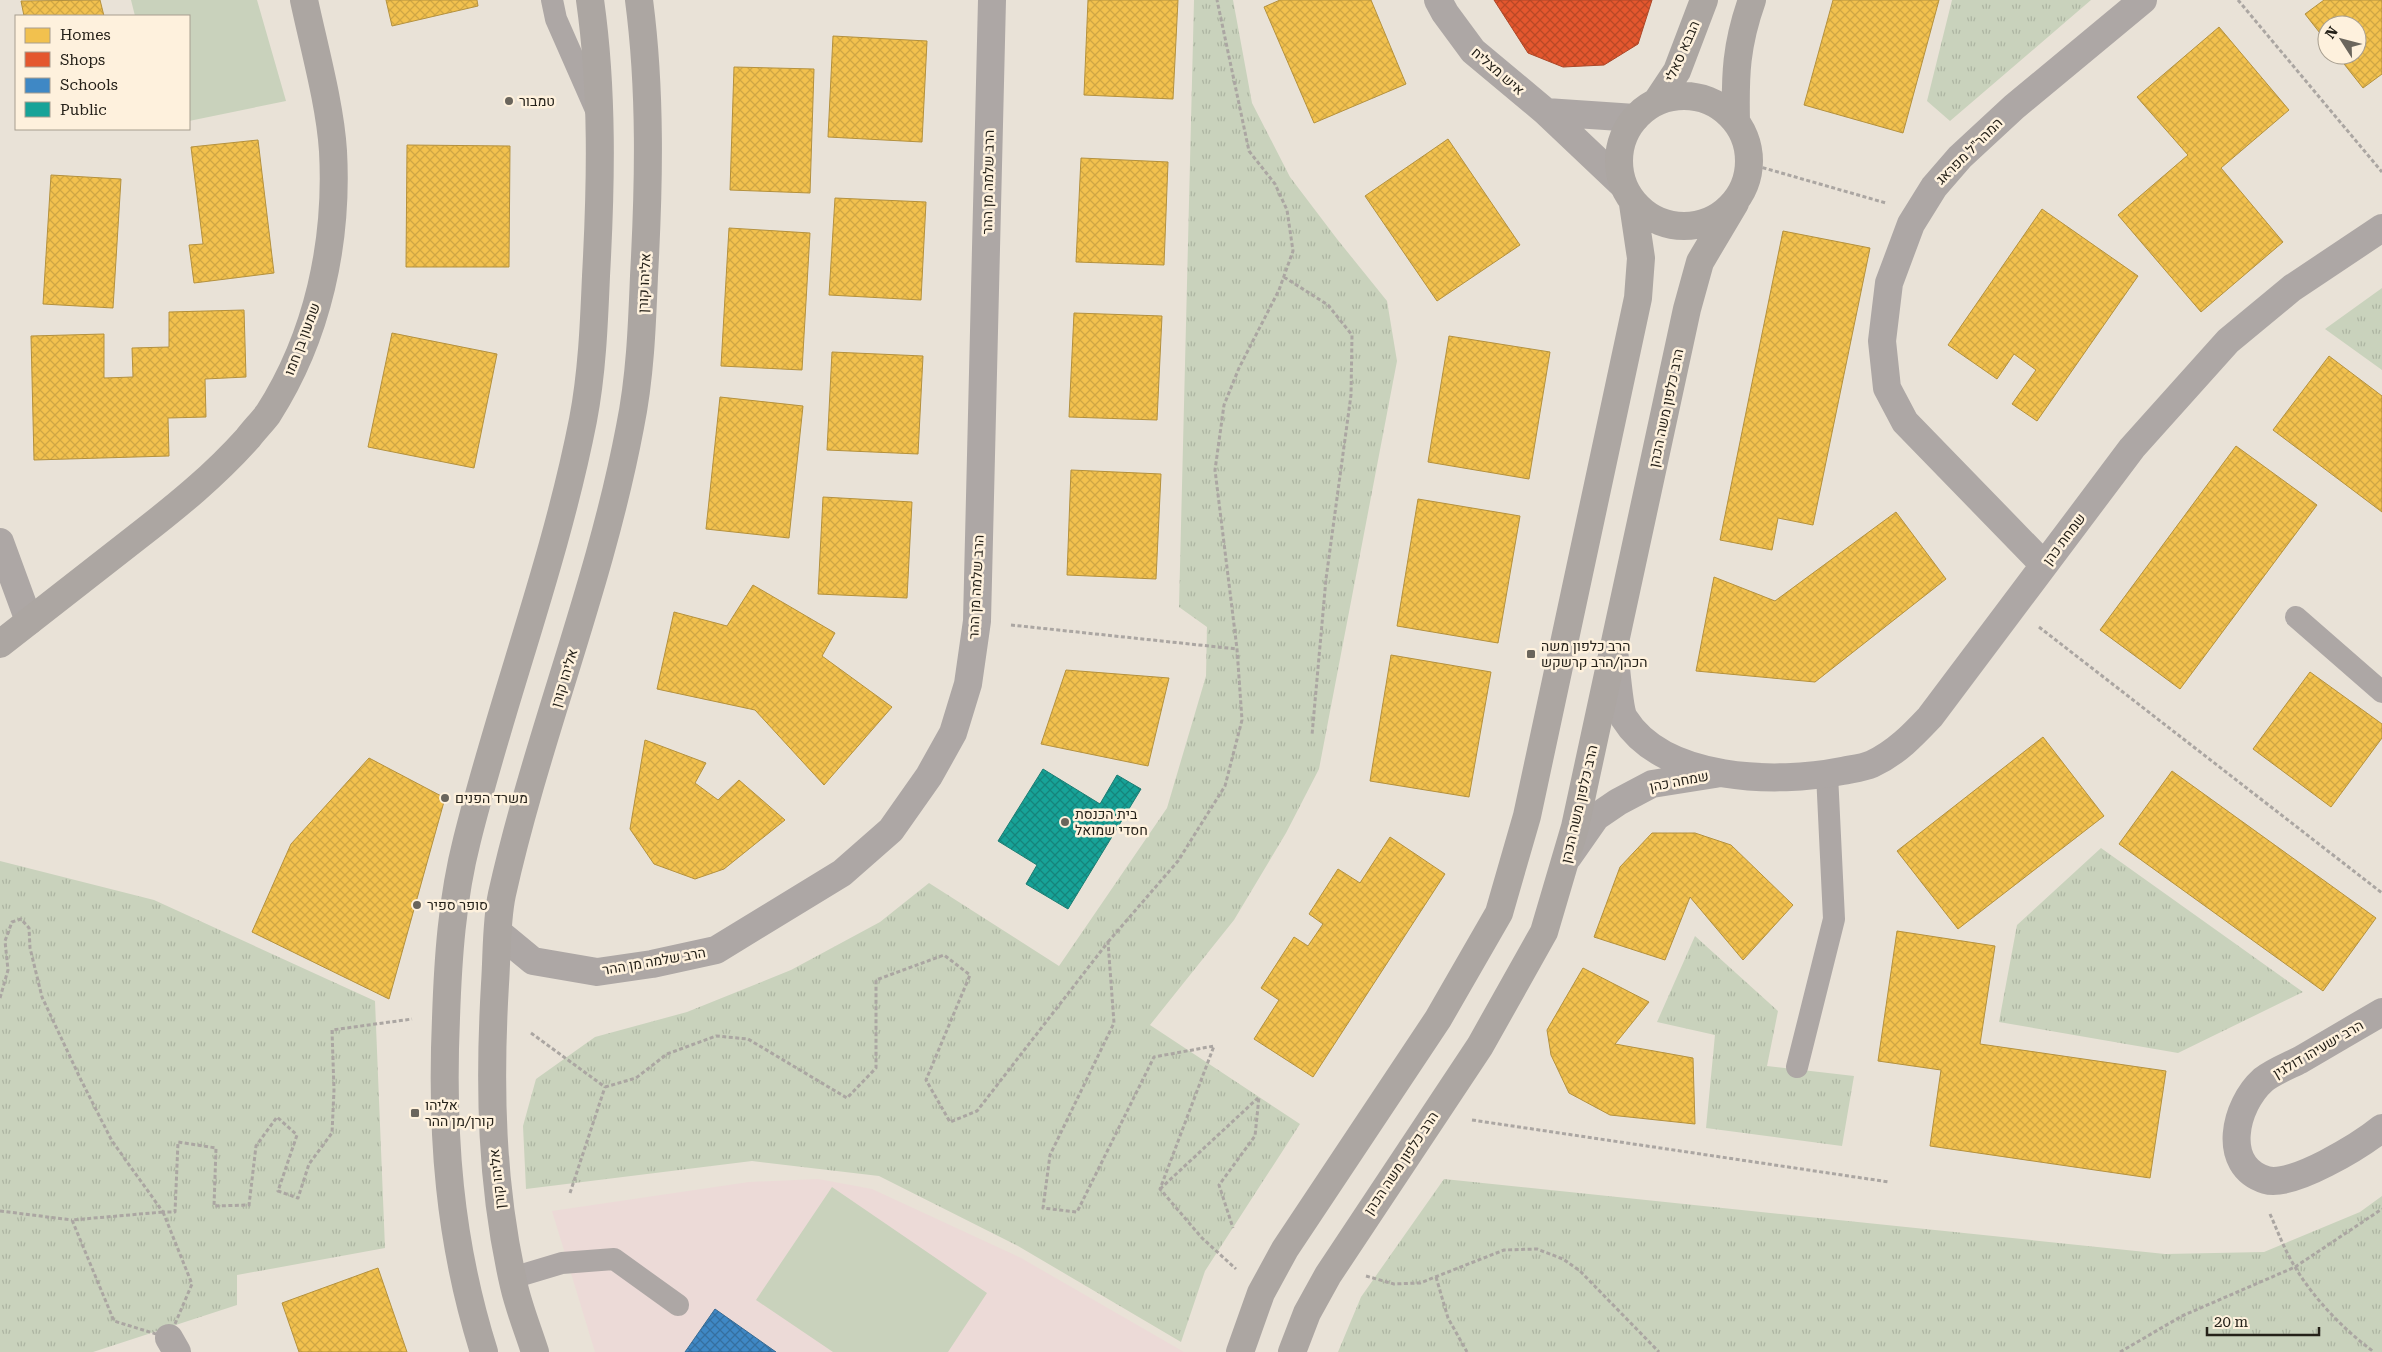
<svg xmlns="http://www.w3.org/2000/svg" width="2382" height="1352" viewBox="0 0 2382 1352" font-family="'Roboto Serif',Heebo,serif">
<defs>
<pattern id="park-tufts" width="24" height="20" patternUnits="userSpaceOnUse" patternTransform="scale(1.25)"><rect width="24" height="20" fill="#c9d2bc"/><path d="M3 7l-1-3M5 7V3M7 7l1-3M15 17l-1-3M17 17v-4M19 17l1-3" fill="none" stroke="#acb4a1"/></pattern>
<pattern id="homes-cross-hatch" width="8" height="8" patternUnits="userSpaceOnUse" patternTransform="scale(1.25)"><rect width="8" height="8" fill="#f2c14e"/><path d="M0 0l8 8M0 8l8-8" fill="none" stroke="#cfa644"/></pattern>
<pattern id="shops-cross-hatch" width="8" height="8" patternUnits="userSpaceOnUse" patternTransform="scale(1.25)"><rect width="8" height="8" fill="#e4572e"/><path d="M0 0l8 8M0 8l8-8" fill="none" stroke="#b94826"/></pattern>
<pattern id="schools-cross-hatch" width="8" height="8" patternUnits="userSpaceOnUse" patternTransform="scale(1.25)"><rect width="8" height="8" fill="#3f88c5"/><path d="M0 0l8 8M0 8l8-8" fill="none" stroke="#356f9f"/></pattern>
<pattern id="public-cross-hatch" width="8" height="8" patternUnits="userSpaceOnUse" patternTransform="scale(1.25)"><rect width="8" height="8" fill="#17a398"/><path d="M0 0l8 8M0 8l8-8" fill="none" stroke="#15847b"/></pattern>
</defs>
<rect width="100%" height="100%" fill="#e9e2d7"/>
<path fill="#ecdad7" d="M818,1179L872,1189L1021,1258L1184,1352H595L552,1211L749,1182Z"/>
<path fill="#c9d2bc" d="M131,0H257L286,101L189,121V16H135Z
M832,1187L987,1293L948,1352H833L756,1300Z"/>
<path fill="url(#park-tufts)" d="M1194,0H1233L1252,103L1290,177L1337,239L1387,301L1397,361L1319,769L1286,833L1234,920L1150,1025L1300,1124L1205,1271L1181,1342L1018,1246L879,1176L752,1161L526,1189L523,1126L536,1079L595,1037L687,1012L791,970L880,922L929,883L1059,966L1167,808L1206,676L1207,627L1179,607Z
M1952,0H2091L1950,121L1927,101Z
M2382,288V370L2325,329Z
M2101,848L2303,992L2178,1053L1999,1022L2017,925Z
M0,861L154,900L375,1001L385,1248L237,1275V1305L93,1352H0Z
M1695,936L1778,1011L1767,1066L1854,1076L1842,1146L1706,1128L1715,1035L1657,1022Z
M1444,1179L2165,1254L2264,1252L2360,1212L2382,1196V1352H1338L1361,1297Z"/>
<path fill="url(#homes-cross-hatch)" stroke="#b4913e" d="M100,0L104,16H24L21,1Z
M386,0H477L478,6L392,26Z
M1088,0H1178L1173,99L1084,95Z
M1280,0H1371L1406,84L1314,123L1264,7Z
M1833,0H1939L1903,133L1804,105Z
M2324,0H2382V74L2363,88L2337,55H2357V25H2327V42L2305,14Z
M2219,27L2289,110L2221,168L2283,242L2201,312L2118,215L2188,155L2137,97Z
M833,36L927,41L922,142L828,137Z
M734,67L814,69L810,193L730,190Z
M1448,139L1520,245L1437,301L1365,196Z
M258,140L274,273L194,283L189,245L203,244L191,147Z
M407,145L510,146L509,267H406Z
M1081,158L1168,162L1164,265L1076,262Z
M51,175L121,179L113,308L43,304Z
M835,198L926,202L921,300L829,295Z
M2042,209L2138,276L2037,421L2012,404L2036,370L2014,354L1997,379L1948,345Z
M729,228L810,233L802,370L721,366Z
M1783,231L1870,248L1813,525L1778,518L1772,550L1720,540Z
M244,310L246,377L205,379L206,417L168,418L169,456L34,460L31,336L104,334V378L133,377L132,348L169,347V312Z
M1074,313L1162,316L1157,420L1069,417Z
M392,333L497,354L474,468L368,447Z
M1449,336L1550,352L1529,479L1428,462Z
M832,352L923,356L918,454L827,450Z
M2329,356L2382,396V512L2273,430Z
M720,397L803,406L789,538L706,529Z
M2236,446L2317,505L2180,689L2100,630Z
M1071,470L1161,474L1156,579L1067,575Z
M823,497L912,502L907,598L818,594Z
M1418,499L1520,516L1498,643L1397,626Z
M1896,512L1946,579L1815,682L1696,671L1714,577L1775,601Z
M753,585L835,633L822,656L892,707L824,785L755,710L657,689L674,612L727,626Z
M1391,655L1491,672L1469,797L1370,781Z
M1066,670L1169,678L1148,766L1041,744Z
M2310,672L2382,724V738L2331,807L2253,749Z
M2043,737L2104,816L1958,929L1897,851Z
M645,740L706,763L695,783L718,800L739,780L785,820L724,869L695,879L654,864L630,829Z
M369,758L445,798L389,999L252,932L291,844Z
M2172,771L2376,918L2323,991L2119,844Z
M1652,833H1695L1731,845L1793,905L1743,960L1690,897L1665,960L1594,937L1620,867Z
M1390,837L1445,874L1313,1077L1254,1039L1279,1000L1261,988L1294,937L1308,946L1323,924L1309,914L1338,869L1360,883Z
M1897,931L1995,946L1980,1044L2166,1071L2150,1178L1930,1146L1941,1070L1878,1061Z
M1583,968L1649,1002L1615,1044L1693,1058L1695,1124L1610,1115L1569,1093L1551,1055L1547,1030Z
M378,1268L407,1352H299L282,1303Z"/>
<path fill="url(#shops-cross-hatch)" stroke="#ab4728" d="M1494,0H1652L1638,44L1604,65L1563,67L1528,53Z"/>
<path fill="url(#schools-cross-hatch)" stroke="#376991" d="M715,1309L776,1352H685Z"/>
<path fill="url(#public-cross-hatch)" stroke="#1b7c72" d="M1043,769L1100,804L1117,775L1141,789L1068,909L1026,884L1037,865L998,841Z"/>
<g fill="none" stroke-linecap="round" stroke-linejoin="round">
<path stroke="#aba6a2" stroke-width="3" stroke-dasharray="4 2.5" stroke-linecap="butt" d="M2238,0L2382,172
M1750,164L1886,203
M1284,277L1328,305L1352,335L1351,395L1326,579L1312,735
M1011,625L1237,649
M2039,627L2382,893
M1108,942L1178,861L1225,786L1242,720L1237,649L1215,470L1224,405L1239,368L1279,290L1293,251L1287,210L1275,184L1249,151L1217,0
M0,998L8,970L5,941L12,922L21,919L29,928L30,948L42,997L80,1078L112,1141L163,1212H175L178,1142L216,1148L214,1206L249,1205L256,1146L277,1117L297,1135L278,1191L298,1198L309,1164L332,1133L334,1090L332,1030L412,1019
M531,1033L605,1087
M605,1087L636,1078L667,1054L716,1036L748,1039L847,1098L876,1068V980L944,955L970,975L926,1080L950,1122L977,1111L1108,942L1114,1023L1050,1155L1043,1208L1077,1212L1154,1057L1214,1046L1160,1189L1202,1238L1236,1269
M1472,1120L1889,1182
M1160,1189L1259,1097L1255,1136L1219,1185L1233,1228
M570,1193L605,1087
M0,1211L72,1220
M163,1212L192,1284L169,1338L114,1321L72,1220Z
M2270,1214C2278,1232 2285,1251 2295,1267C2314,1299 2344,1330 2374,1352
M1366,1276L1394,1284L1420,1283L1504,1250L1537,1249L1563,1259L1580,1271L1659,1352
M1436,1277L1448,1318L1467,1352
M2120,1352L2182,1316L2295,1267L2382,1209"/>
<path stroke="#ada7a5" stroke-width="22" d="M552,0L556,19L596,110
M2296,617L2382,692
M1797,1067L1834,919L1827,774
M512,1278L562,1263L614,1259L678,1305"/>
<path stroke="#ada7a5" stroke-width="28" d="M1438,0L1445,13L1473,51L1546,112L1622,184
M1546,112L1635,118
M0,542L29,621
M2044,565L1905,422L1887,388L1882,341L1889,283L1911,224L1934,187L1960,157L2014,107L2143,0
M1614,651C1616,664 1619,709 1624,718C1664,782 1777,784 1842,771C1851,769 1863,768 1872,764C1896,753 1913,735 1930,717L2132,448L2228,341L2292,288L2382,228
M1568,857L1596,817L1618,802L1652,784L1715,774
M499,933L533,961L597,972L652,964L716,950L842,873L891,830L929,776L953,733L968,684L977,621L992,0
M2382,1012C2355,1028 2327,1044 2300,1060C2288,1066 2273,1072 2263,1080C2235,1105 2220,1166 2266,1180C2292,1188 2361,1145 2382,1128
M169,1338L177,1352"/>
<path stroke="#aca6a2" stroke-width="28" d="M1619 161a65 65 0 1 1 130 0a65 65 0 1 1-130 0Z
M1657,101L1677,71L1704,0
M1736,122C1735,75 1736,45 1752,0
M0,644C46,608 91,573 137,537C177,506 214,476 248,438C254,430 262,422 268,414C318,336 338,242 333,151C330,104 314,47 304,0
M484,1352C449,1241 441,1134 446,1018C448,958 452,899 467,840C502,699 555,563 583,420C592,373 594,324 596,276C601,185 603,91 590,0
M535,1352C528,1330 519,1308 514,1286C491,1186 489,1086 495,984C497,955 496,922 502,894C537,737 600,586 630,427C640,378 642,327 644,276C649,185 651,91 639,0
M1240,1352L1261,1293L1285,1249L1438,1019L1499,913L1527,816L1638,298L1641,258L1633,204
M1292,1352L1307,1313L1328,1275L1480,1046L1544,932L1575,827L1687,309L1700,262L1735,203"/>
</g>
<g fill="#6a655c" stroke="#fef1dd" stroke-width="2">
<circle cx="509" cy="101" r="5"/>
<rect x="1526" y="649" width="10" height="10" rx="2.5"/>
<circle cx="445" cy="798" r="5"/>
<circle cx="1065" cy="822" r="5"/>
<circle cx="417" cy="905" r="5"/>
<rect x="410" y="1108" width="10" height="10" rx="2.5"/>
</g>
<g text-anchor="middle" stroke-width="5" stroke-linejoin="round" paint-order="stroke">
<g font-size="14" fill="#252119" stroke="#fef1dd">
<text transform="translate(1682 51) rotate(-66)" y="5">הבבא סאלי</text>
<text transform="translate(1498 71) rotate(41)" y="5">איש מצליח</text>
<text transform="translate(1969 151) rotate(-45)" y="5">המהר"ל מפראג</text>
<text transform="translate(988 182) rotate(-89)" y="5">הרב שלמה מן ההר</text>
<text transform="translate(644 283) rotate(-87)" y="5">אליהו קורן</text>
<text transform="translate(302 339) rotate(-69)" y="5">שמעון בן חמו</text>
<text transform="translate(1666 408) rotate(-78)" y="5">הרב כלפון משה הכהן</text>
<text transform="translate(2064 539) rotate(-53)" y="5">שמחת כהן</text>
<text transform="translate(976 587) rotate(-87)" y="5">הרב שלמה מן ההר</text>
<text transform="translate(564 678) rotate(-73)" y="5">אליהו קורן</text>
<text transform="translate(1679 781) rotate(-11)" y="5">שמחה כהן</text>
<text transform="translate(1579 804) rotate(-77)" y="5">הרב כלפון משה הכהן</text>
<text transform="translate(654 961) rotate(-10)" y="5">הרב שלמה מן ההר</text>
<text transform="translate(2318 1049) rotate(-30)" y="5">הרב ישעיהו דולגין</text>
<text transform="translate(1401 1163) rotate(-56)" y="5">הרב כלפון משה הכהן</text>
<text transform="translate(497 1179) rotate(-96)" y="5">אליהו קורן</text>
</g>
<g font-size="14" fill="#252119" stroke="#fef1dd" text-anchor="start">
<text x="519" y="106">טמבור</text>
<text x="1541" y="651">הרב כלפון משה<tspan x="1541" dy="16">הכהן/הרב קרשקש</tspan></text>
<text x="455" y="803">משרד הפנים</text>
<text x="1075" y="819">בית הכנסת<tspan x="1075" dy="16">חסדי שמואל</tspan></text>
<text x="427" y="910">סופר ספיר</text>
<text x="425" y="1110">אליהו<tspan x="425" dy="16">קורן/מן ההר</tspan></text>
</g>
</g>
<rect x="15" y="15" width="175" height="115" fill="#fef1dd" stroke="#a79e8f"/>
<rect x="25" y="28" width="25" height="15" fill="#f2c14e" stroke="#a79e8f"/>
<text x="60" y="40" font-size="15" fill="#252119">Homes</text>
<rect x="25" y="52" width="25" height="15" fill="#e4572e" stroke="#a79e8f"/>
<text x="60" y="65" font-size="15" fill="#252119">Shops</text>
<rect x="25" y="78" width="25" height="15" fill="#3f88c5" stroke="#a79e8f"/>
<text x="60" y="90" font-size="15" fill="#252119">Schools</text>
<rect x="25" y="102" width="25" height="15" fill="#17a398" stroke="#a79e8f"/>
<text x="60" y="115" font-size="15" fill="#252119">Public</text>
<g transform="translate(2342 40) rotate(306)"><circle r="24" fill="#fef1dd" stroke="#a79e8f"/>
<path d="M0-4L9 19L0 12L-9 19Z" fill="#6a655c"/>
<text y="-8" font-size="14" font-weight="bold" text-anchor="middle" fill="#252119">N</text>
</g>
<path d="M2207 1327v8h112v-8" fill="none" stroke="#252119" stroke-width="2.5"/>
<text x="2214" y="1327" font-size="15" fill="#252119" stroke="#fef1dd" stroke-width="4" paint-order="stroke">20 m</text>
</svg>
